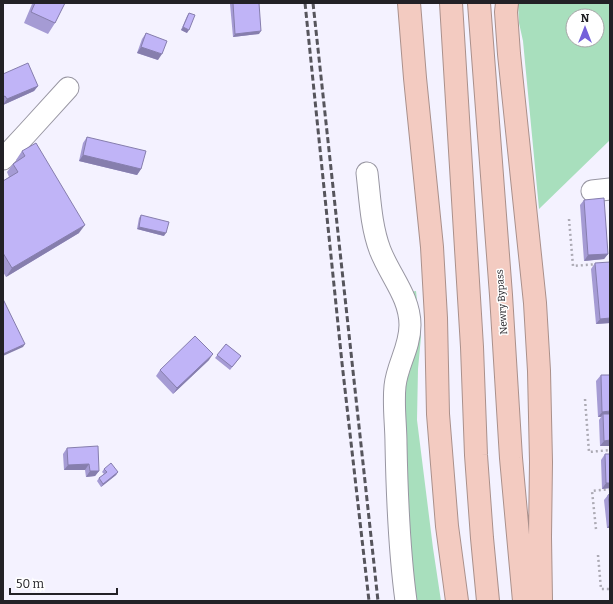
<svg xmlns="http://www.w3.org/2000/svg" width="613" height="604" viewBox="0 0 613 604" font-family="Bitter,serif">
<rect width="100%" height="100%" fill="#f4f2ff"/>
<path fill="#a8dfbd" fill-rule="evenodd" d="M518,3H610V140L539,209L523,41L519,23ZM573,16H597V40H573Z
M416,291L421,337L418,369L417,420L433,548L441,601H411L401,398L413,361L409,292Z"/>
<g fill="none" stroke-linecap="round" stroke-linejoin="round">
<g stroke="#9896a2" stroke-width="23">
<path id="minor" d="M3,159L28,132L68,88
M367,173C370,199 371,226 380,250C390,276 410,297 410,325C410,348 397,365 395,386C393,405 396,425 396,444C397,496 399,549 406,601
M592,191L610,189"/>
</g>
<g stroke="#aa908b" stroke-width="24">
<path id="highway" d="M409,3L415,78L432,247L436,318L438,414L447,526L457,601
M451,3L472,347L476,455L482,538L488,601
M479,3L501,295L511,458L524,601
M507,3L506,12L509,54L535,303L539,371L541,462L540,537L541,601"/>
</g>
<path stroke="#acaab4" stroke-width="2.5" stroke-dasharray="2 3" stroke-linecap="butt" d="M569,219L573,266L598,264
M585,399L589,452L610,450
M596,529L592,491L610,489
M598,555L601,589H610"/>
<use href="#minor" stroke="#fff" stroke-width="21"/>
<use href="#highway" stroke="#f3cbc1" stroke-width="22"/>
<path stroke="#56555c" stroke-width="3" stroke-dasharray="6 3" stroke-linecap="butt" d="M305,3L342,363L369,601
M313,3L378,601"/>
</g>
<path fill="#a59bd4" d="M29,3H65L55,23L48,34L24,23L32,4Z
M231,3H259V34L233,37L230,4Z
M189,13L187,33L181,30L187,16Z
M146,33L158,60L137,53L142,39Z
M3,74L38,86L34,91L3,105Z
M87,137L141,169L137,175L79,161L83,143Z
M22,151L79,233L6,277L3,272V181L9,177L7,172L13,164L17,161L16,160Z
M584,200L608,254L604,259L584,261L580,205Z
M141,215L164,236L137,229L139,218Z
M595,263L610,323L596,324L591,269Z
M226,344L241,356L230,370L215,358Z
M209,360L173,394L156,376L160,370Z
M601,375L610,446H600L599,420L601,417H598L596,381Z
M67,448L99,471L95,476L86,477L85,470H64L63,454Z
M605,454L610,488L602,489L601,460Z
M104,469L118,472L116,475L101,487L97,481L99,478L104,474L102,472Z
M610,494V528H607L604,500L608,495Z"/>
<path fill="#867ead" d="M183,27L189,30L187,33L181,30Z
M261,31L259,34L233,37L235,34Z
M141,47L162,54L158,60L137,53Z
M38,86L34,91L3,105L7,99Z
M83,155L141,169L137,175L79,161Z
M85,225L79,233L6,277L12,268Z
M139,227L166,233L164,236L137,229Z
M608,254L604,259L584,261L588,255Z
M610,318V323L596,324L600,319Z
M25,344L23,347L3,356V354Z
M213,354L209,360L173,394L177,388Z
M610,411V417L603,414L601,417H598L602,412Z
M610,440V446H600L604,441Z
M89,464L85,470H64L68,465Z
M90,471H99L95,476L86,477Z
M118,472L116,475L101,487L103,484Z
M606,483H610V488L602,489Z
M610,524V528H607Z"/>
<path fill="#c0b4f7" stroke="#867ead" d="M35,3H65L55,23L31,12Z
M233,3H259L261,31L235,34Z
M189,13L195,15L189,30L183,27Z
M146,33L167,41L162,54L141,47Z
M28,63L38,86L7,99L5,96L3,97V74Z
M87,137L146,151L141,169L83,155Z
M36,143L85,225L12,268L3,253V181L18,172L13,164L25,156L22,151Z
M604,198L608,254L588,255L584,200Z
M141,215L169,222L166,233L139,227Z
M610,262V318L600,319L595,263Z
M3,299L25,344L3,354Z
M195,336L213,354L177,388L160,370Z
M226,344L241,356L232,367L217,355Z
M601,375H610V411L602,412Z
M603,414H610V440L604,441Z
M98,446L99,471H90L89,464L68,465L67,448Z
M605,454H610V483H606Z
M111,463L118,472L103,484L99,478L107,472L104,469Z
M610,494V514L608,495Z"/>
<g text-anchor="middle" stroke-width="3" stroke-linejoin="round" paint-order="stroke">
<g font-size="10" fill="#222126" stroke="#fff">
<text transform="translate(501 302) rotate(-94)" y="4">Newry Bypass</text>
</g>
</g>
<rect width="613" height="604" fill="none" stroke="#222126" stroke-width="8"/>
<g transform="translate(585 28)"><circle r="19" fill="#ffffff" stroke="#a7a6a8"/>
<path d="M0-3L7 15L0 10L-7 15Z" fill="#7460da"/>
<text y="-6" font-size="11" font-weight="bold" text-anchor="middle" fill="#222126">N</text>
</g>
<path d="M10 588v6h107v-6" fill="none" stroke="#222126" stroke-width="2"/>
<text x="16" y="588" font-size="12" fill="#222126" stroke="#ffffff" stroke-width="3" paint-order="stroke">50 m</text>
</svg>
